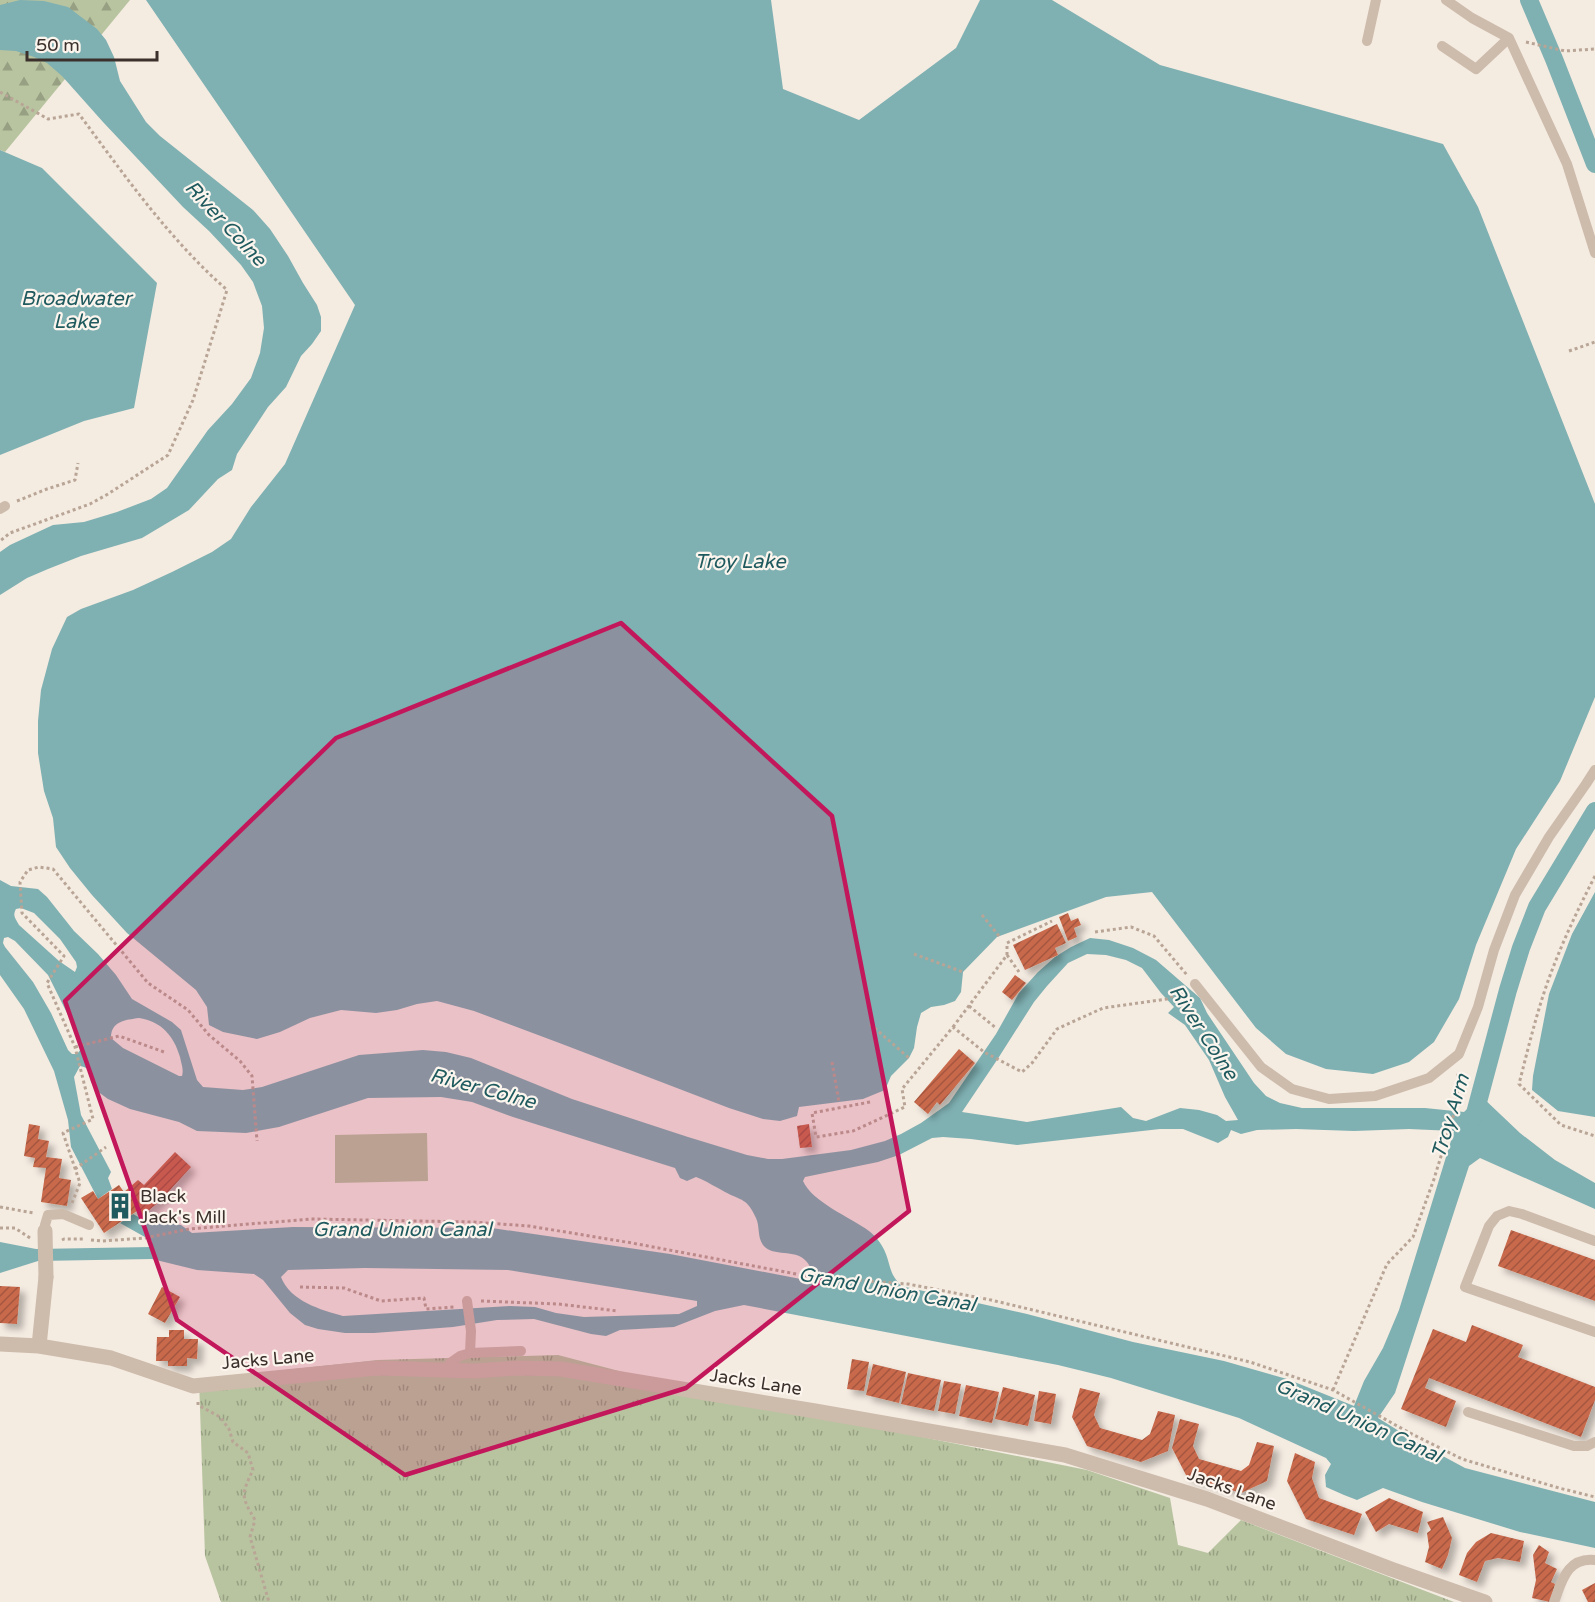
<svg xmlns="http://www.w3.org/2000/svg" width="1595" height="1602" viewBox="0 0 1595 1602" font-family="'Varela Round',sans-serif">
<defs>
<pattern id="grass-tufts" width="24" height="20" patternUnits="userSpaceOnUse" patternTransform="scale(1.5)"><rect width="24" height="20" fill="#b8c4a0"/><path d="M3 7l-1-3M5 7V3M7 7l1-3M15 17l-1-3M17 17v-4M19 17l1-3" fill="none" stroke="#97a083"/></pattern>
<pattern id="forest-firs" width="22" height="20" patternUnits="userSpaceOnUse" patternTransform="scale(1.5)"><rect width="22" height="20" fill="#b8c4a0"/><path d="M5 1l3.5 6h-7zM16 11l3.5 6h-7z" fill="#97a083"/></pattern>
<pattern id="building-hatch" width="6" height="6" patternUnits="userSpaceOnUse" patternTransform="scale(1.5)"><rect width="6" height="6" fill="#c8694b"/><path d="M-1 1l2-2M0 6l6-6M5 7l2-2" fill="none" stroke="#a4573f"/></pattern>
<filter id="shadow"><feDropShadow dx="5.5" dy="5.5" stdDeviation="3" flood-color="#0004"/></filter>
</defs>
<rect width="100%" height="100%" fill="#f4ebe1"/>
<path fill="url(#grass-tufts)" d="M558,1355L699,1392L1087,1470L1170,1498L1178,1545L1208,1553L1241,1520L1454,1602H221L205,1556L199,1379L378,1360Z"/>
<path fill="url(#forest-firs)" d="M0,0H130L5,152L0,150Z"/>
<path fill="#b8c4a0" d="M427,1133L428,1181L335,1183V1135Z"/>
<path fill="#7fb0b2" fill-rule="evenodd" d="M20,0L44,1L68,7L97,29L106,40L114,57L120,81L146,122L160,136L253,210L270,229L288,256L303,283L317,305L321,317V331L312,344L301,356L286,387L268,407L237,454L232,470L218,479L189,510L142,538L81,556L48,569L27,578L0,595V552L10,545L53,525L84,522L117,512L151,499L167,488L208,430L232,404L251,378L260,353L264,328L262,306L253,282L241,265L209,231L183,207L103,122L62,76L47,63L34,57L16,51L0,50V5Z
M146,0H771L783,89L859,120L956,48L980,0H1052L1160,65L1443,144L1478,207L1595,504V697L1560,781L1516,849L1476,945L1459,999L1434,1042L1409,1062L1373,1074L1326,1069L1286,1054L1256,1028L1152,892L1106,897L997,937L963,972L961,992L955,1001L944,1005L931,1007L921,1013L917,1027L914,1048L909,1058L891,1076L885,1090L863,1099L799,1107L797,1116L780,1121L763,1119L729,1108L562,1044L474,1011L437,1001L417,1004L397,1010L376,1013L341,1010L310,1018L280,1032L257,1039L223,1032L209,1025L207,1007L196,990L127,933L92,895L70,868L56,847L53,818L44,791L38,753V721L41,690L52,649L67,617L81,609L133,590L172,572L212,552L231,539L251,507L285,464L355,305Z
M0,150L42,168L157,283L134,408L84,421L0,455Z
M0,880L11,886L38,889L47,897L74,931L98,954L116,975L132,999L172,1022L181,1030L197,1080L203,1087L243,1090L262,1087L359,1055L423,1050L446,1052L471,1058L572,1099L688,1137L747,1155L768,1159H782L851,1150L885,1141L901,1134L921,1123L949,1103L996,1034L1019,993L1038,972L1055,957L1071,947L1090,938L1109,940L1133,948L1156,960L1200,998L1207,1013L1254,1083L1266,1096L1280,1103L1302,1108H1425L1464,1112L1481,1096L1520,1133L1555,1160L1595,1183V1209L1480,1158L1469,1166L1395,1393L1378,1418L1415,1441L1465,1468L1595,1502V1548L1520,1532L1422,1502L1383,1488L1357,1500L1344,1495L1326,1487L1325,1475L1331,1464L1326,1458L1239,1418L1111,1378L1058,1365L744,1305L715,1311L674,1327L620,1330L606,1336L591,1334L534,1319L497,1320L453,1327L374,1333H345L318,1329L305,1325L290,1313L263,1280L254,1274L197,1270L152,1259L38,1261L0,1273V1242L36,1249L152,1247V1241L120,1223L133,1214L142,1219L181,1225L192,1233L293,1227L492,1228L670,1254L811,1281L813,1273C811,1269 809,1264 806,1261C794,1248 774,1258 763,1245C757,1237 760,1226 756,1218C747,1198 742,1201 725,1192C714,1186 708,1182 696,1177L687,1181L680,1178L675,1168L513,1117L472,1102L441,1097L368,1098L279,1127L246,1133L197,1131L179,1122L130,1109L108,1099L97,1091L91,1082L88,1069L84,1067L80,1066L74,1077L81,1115L111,1172L108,1178L112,1189L98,1199L71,1147L68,1120L54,1071L24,1009L0,975ZM21,908L34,913L60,939L76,962L77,967L75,972L59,961L19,925C16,919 12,916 16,909ZM8,937L15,941L48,975L82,1043L81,1049L77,1054H72L68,1050L51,1013L33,982L5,947L3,943L4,938ZM1087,954L1106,955L1126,960L1142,968L1161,993L1174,1007L1168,1013L1185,1025L1209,1060L1225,1097L1238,1120L1226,1121L1217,1115L1199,1110L1180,1108L1146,1121L1133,1118L1121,1107L1027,1122L962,1112L997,1060L1034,1002L1047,986L1068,963ZM139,1018C161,1021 174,1036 180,1057C181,1063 184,1069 182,1076H179L123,1048L111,1038C111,1021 125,1020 139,1018ZM1160,1129H1183L1218,1143L1228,1137L1231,1130L1241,1134L1257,1130L1296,1129L1354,1131L1409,1129L1454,1131L1399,1310L1383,1348L1364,1381L1354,1406L1287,1379L1224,1361L1133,1342L1027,1314L901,1286C898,1282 895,1279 893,1275C890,1269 889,1263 887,1257C884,1247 877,1237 869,1231C850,1217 812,1202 803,1181L805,1177L878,1162L899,1155L932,1138L943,1137L971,1139L1017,1145ZM365,1268L508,1270L697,1301V1306L679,1314L584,1317L556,1313L535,1307L510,1306L343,1316C321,1310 290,1301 281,1277L288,1270Z
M1595,892V1117L1558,1111L1532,1090L1533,1076L1549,994L1572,934Z"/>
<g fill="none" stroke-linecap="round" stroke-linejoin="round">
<path stroke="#7fb0b2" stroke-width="18" d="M1529,0L1554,59L1595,164
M1474,1117L1508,990L1521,948L1537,907L1595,811"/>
</g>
<path fill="url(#building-hatch)" filter="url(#shadow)" d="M1068,913L1071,921L1078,918L1081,925L1074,928L1077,937L1068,941L1059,917Z
M1057,924L1066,943L1055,948L1058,955L1025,970L1013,945Z
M1015,975L1026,983L1012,1000L1002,992Z
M959,1049L975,1063L940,1105L937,1102L928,1114L914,1102Z
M29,1124L40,1126L38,1139L49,1141L46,1157L62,1159L59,1178L71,1180L67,1206L41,1202L46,1168L33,1167L35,1158L24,1156Z
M809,1124L812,1147L800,1148L797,1126Z
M175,1152L191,1167L160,1201L142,1216L137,1211L104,1233L81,1198L93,1191L98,1199L119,1185L124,1192L138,1180L144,1185Z
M1511,1230L1595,1260V1301L1498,1266Z
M0,1286L20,1287L17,1324L0,1323Z
M162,1287L180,1297L165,1323L148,1314Z
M1472,1325L1523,1345L1518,1357L1595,1387V1400L1581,1437L1429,1378L1425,1388L1456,1401L1446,1427L1401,1409L1433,1329L1466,1342Z
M169,1330H184V1339H198L197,1359L187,1358V1366H168V1361H156L157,1337H169Z
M852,1359L869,1362L864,1391L847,1389Z
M873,1364L906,1372L899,1403L866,1395Z
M908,1373L941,1380L934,1411L901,1404Z
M944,1381L961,1384L955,1414L938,1411Z
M966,1385L999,1392L992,1423L959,1416Z
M1003,1387L1035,1395L1028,1426L995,1419Z
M1080,1388L1100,1393L1094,1415L1100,1428L1142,1440L1150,1434L1158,1411L1175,1415L1168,1451L1141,1462L1087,1446L1072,1417Z
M1039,1391L1056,1394L1051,1424L1034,1421Z
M1180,1419L1199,1424L1193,1446L1199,1459L1241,1471L1249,1465L1257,1442L1274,1446L1267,1481L1241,1493L1187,1477L1172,1448Z
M1295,1453L1315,1462L1312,1478L1319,1498L1362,1514L1354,1535L1306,1519L1287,1481Z
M1389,1498L1423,1512L1418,1533L1389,1524L1376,1532L1365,1512Z
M1443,1517L1452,1538L1448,1555L1442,1569L1425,1562L1429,1547L1427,1533L1431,1530L1427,1522Z
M1491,1533L1524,1541L1520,1562L1498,1558L1485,1561L1477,1582L1459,1575L1467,1553L1476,1542Z
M1539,1545L1549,1552L1545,1563L1557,1569L1551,1582L1555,1584L1550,1602L1532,1598L1536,1580L1533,1555Z
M1595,1583V1602H1588L1582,1590Z"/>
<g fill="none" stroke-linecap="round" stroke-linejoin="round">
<path stroke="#b9a596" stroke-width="3" stroke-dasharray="3 3" stroke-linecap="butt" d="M1526,42L1565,51L1595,49
M0,92L48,119L79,114C125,176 169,239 227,290L193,400L168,455L108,494L90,504L10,533L0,541
M1569,351L1595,342
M17,501L47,489L75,480L78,463
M1595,876C1577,911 1561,945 1548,981C1536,1015 1528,1049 1519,1084L1561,1125L1595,1136
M982,915L999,936
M1095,932L1131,927L1154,936L1187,975
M914,954L963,972
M1007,955V943L1052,921
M969,1006L996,1028
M870,1024L909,1058
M953,1027L1007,955L1019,972
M75,1047L119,1036L164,1052
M832,1062L839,1102
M870,1102L812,1113L816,1137L853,1131L905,1107L902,1089L953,1027L984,1052L1022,1072L1032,1063L1057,1029L1103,1008L1167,999L1184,990
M75,1169L106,1147
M72,1203L80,1183L63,1133L93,1119L75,1047L47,983L64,956L22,913L20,882L28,870L39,867L53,869L148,983L188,1010L209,1035L240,1061L252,1076L257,1141
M0,1207L34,1213
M0,1228H15L30,1238
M62,1240L64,1239H85
M91,1240L102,1241L145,1238L189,1229L311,1219L472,1222L529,1226L632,1243L812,1277L908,1284L991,1300L1250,1362L1333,1390L1408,1432L1462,1459L1559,1488L1595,1497
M300,1287L344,1288L381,1301L424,1298L426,1309L454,1307
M481,1301L558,1304L618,1311
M1333,1390L1387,1264L1413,1237L1434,1179L1457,1104L1458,1073
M198,1402V1405L220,1417L229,1429L233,1442L248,1453L253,1470C241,1495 241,1496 255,1520L250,1537L269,1602"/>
<path stroke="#cdbbac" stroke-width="10" d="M1446,0L1472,18L1509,38L1567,164L1595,253
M1367,41L1376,0
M1442,46L1476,69L1509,38
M0,509L5,506
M1195,984L1261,1067L1292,1089L1329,1099L1375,1096L1429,1078L1459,1054L1478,1007L1494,950L1515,895L1549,837L1586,784L1595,770
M45,1231V1225L48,1215L63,1214L89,1225
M1595,1241L1522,1214L1509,1211L1497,1216L1489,1226L1465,1287L1595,1332
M467,1301L471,1331L470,1353
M449,1370L450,1363L460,1356L470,1353L521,1351
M1468,1412L1574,1446H1587L1595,1442
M1554,1602C1562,1581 1567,1557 1595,1560"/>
<path stroke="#cdbbac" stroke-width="15" d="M0,1344L39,1346L111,1358L193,1386L377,1368L475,1371L516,1368L561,1369L815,1411L1065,1455L1207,1499L1391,1569L1485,1602
M39,1346L46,1277"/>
<path stroke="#cdbbac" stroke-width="15" d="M45,1231L46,1277"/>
</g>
<path fill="#c2185b" fill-opacity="0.2" stroke="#c2185b" stroke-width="4.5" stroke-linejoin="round" d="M621,623L832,816L909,1211L686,1388L405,1475L177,1320L65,1001L336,738Z"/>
<defs>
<g id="building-bare" transform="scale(2.07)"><path d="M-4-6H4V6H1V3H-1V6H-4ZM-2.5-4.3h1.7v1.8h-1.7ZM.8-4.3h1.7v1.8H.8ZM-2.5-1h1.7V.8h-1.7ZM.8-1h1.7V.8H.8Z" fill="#1f5a5e" stroke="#fbf5ee" stroke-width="2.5" paint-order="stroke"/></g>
</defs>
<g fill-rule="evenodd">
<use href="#building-bare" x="120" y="1206"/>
</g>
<g text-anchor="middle" stroke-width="4.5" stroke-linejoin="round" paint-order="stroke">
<g font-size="18" fill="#3b302b" stroke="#fbf5ee" text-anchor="start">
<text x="140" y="1202">Black<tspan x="140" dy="21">Jack's Mill</tspan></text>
</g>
<g font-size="18" fill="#3b302b" stroke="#fbf5ee">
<text transform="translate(268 1359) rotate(-5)" y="6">Jacks Lane</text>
<text transform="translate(756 1382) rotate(9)" y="6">Jacks Lane</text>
<text transform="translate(1232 1489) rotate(20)" y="6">Jacks Lane</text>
</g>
<g font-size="20" font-style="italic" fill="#1f5a5e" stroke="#fbf5ee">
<text transform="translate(226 223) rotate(47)" y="7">River Colne</text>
<text x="76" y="305">Broadwater<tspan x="76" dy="23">Lake</tspan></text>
<text x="740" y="568">Troy Lake</text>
<text transform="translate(1204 1032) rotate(57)" y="7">River Colne</text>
<text transform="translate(483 1088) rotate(15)" y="7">River Colne</text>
<text transform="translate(1450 1116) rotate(-73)" y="7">Troy Arm</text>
<text x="402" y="1236">Grand Union Canal</text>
<text transform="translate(887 1289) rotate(10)" y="7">Grand Union Canal</text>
<text transform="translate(1359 1420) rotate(24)" y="7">Grand Union Canal</text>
</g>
</g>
<path d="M27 51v9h130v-9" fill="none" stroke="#3b302b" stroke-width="3"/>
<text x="36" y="51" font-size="18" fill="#3b302b" stroke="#fbf5ee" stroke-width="4.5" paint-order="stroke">50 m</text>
</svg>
